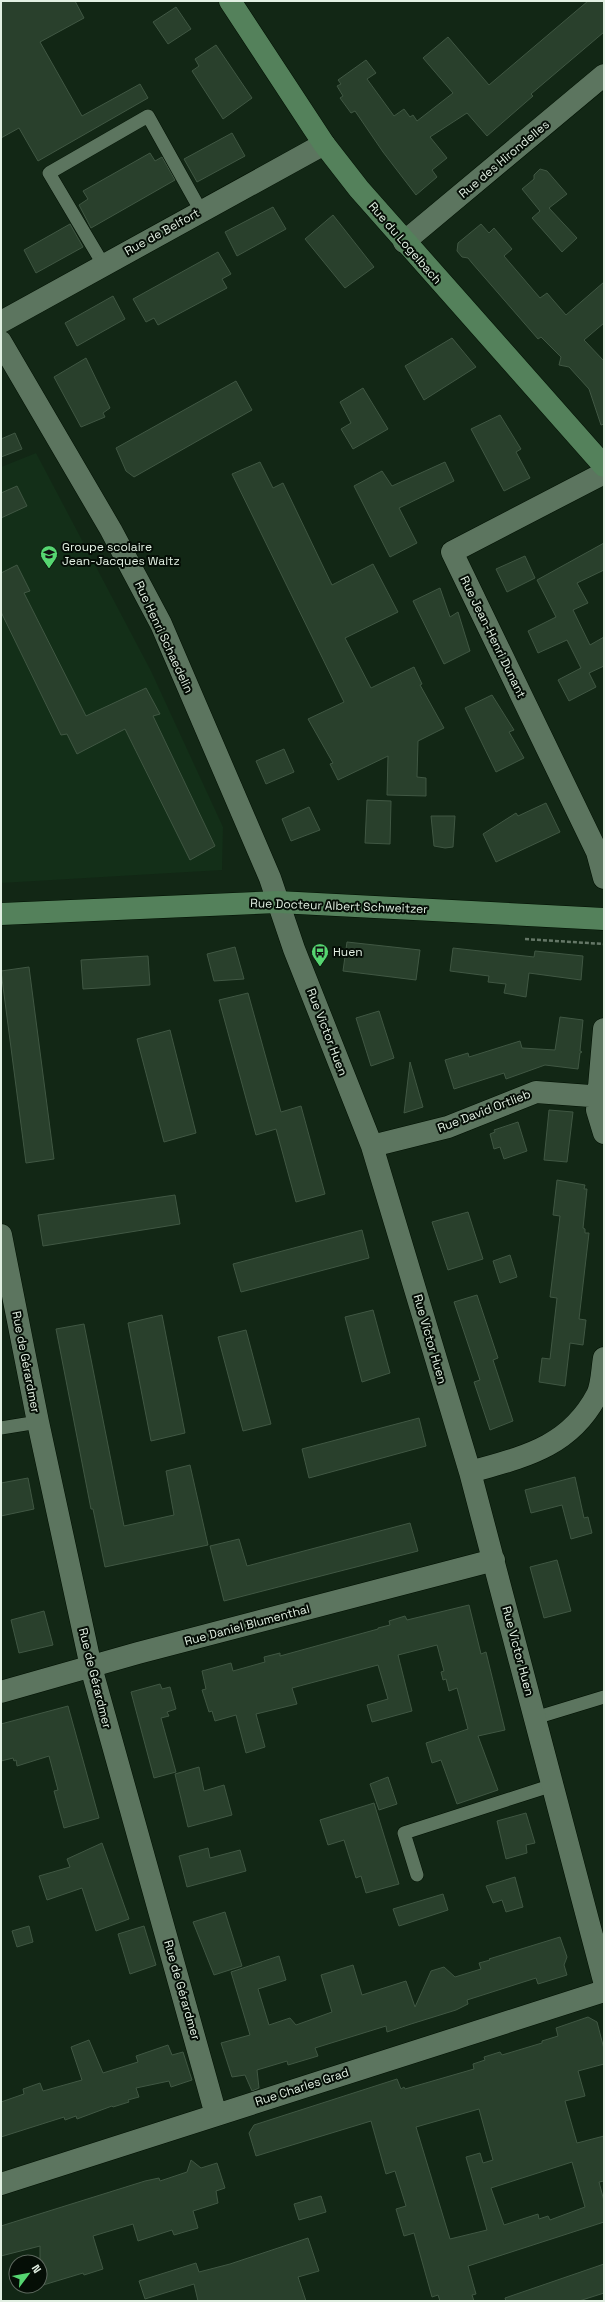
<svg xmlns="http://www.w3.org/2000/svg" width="605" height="2302" viewBox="0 0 605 2302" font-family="'Space Grotesk',sans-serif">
<rect width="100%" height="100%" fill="#122715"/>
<path fill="#132f18" d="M36,453L151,671L223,827L222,870L1,883V467Z"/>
<path fill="#29402c" stroke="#405743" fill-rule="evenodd" d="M1,1H75L84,18L40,42L82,116L140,84L148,98L38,161L19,128L1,138Z
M588,1H604V32L531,94L533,96L487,136L467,113L430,137L447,158L432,170L437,177L416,195L383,152L355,111L351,113L340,98L343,96L337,86L341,84L338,80L366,60L376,73L367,79L394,116L404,109L410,117L413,115L417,121L453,93L423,58L448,37L489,85Z
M176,7L191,29L168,44L153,22Z
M216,45L252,98L223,119L192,71L199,66L195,59Z
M232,133L245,156L197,182L184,159Z
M150,153L155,161L162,157L175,180L91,228L79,205L88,199L83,191Z
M540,169L547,171L567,194L549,208L577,238L562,252L532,218L540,211L522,189L534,179V175Z
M273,207L286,229L237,256L225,232Z
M333,215L374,267L345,288L305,239Z
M70,224L83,247L36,273L24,250Z
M481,224L489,233L494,228L512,249L504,256L540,298L547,293L566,315L604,282V323L584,340L604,361V424L601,425L589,389L569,367L559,365L561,357L541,337L538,339L472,263L468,258L462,257L457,251L458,243Z
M218,252L231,274L222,279L227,288L158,325L154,318L146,322L133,299Z
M113,296L125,319L77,346L65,323Z
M452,338L476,367L424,400L405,366Z
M86,358L110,408L103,413L105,417L81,427L54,377Z
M236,381L252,410L134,477L126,471L116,448Z
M363,388L388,429L353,449L341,429L351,423L340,402Z
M500,415L521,449L516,452L530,478L504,491L471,429Z
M15,433L22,449L1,457V439Z
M260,462L273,488L283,483L332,585L373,564L398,612L345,638L371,688L414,667L422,684L420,685L444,728L418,741L417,777L426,778V796L387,795L388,756L338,780L330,764L333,763L308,719L344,702L232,474Z
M445,462L454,481L399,508L417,543L390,557L354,486L382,471L392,486Z
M17,486L27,506L1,518V493Z
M604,543V570L577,583L588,603L573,610L590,645L604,637V666L589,673L596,687L569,701L558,680L581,668L567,640L538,653L528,631L556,617L537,580Z
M525,556L535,578L507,592L496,569Z
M17,565L30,591L24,593L86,716L146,688L160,714L153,716L215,846L190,860L125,729L77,754L67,734L61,735L1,612V573Z
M440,588L450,617L458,612L470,651L444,664L413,601Z
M492,695L514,730L509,732L524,758L496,772L465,708Z
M284,749L294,772L266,784L256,761Z
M367,800L391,801L390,844L365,843Z
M546,803L560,832L496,862L483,834L516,813L518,816Z
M309,807L320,830L291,841L282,819Z
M431,816H455L453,847L445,848L434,846Z
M347,942L420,950L416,980L343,971Z
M235,947L244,979L214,981L207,954Z
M453,948L534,957L535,951L583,956L581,980L529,973L526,997L504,993L506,984L488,982L489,976L450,971Z
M148,956L150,985L83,989L81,960Z
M29,967L54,1159L26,1163L1,971Z
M248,993L281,1112L301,1106L325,1194L296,1202L276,1129L256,1135L219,1000Z
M379,1011L394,1058L371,1066L356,1018Z
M560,1017L583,1020L580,1051L582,1052L580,1053L578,1069L545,1065L506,1079L504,1073L454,1089L445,1060L468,1053L469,1057L520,1041L522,1048L555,1050Z
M170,1030L196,1133L164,1142L137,1039Z
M410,1062L423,1107L404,1113Z
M549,1110L573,1112L567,1162L544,1160Z
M518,1122L527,1151L504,1159L500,1147L494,1149L490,1134L495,1132L494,1130Z
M557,1180L585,1185L584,1189H587L583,1228L585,1229V1233H589L579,1319L586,1320L583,1345L570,1343L565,1386L539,1382L542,1358L550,1359L557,1298L550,1297L560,1216L553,1215Z
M175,1195L180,1224L43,1246L38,1215Z
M468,1212L483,1259L448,1270L432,1222Z
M362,1230L369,1258L241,1292L233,1264Z
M510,1255L517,1277L500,1283L493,1261Z
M477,1295L498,1358L493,1360L513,1421L490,1430L474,1382L480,1380L454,1302Z
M373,1310L390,1373L362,1382L345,1317Z
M162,1315L185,1433L151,1441L128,1323Z
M84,1324L124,1526L174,1515L166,1471L190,1465L208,1545L105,1567L93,1509H91L56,1329Z
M246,1330L271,1424L243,1431L218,1337Z
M419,1418L426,1446L309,1478L302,1449Z
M575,1477L584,1518L588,1517L592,1533L571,1539L562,1505L531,1513L525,1490Z
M28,1478L34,1509L1,1516V1483Z
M410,1523L418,1551L224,1601L210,1546L239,1539L247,1566Z
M557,1560L571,1611L544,1618L530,1567Z
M469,1605L481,1654L486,1652L505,1730L478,1736L498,1790L457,1804L441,1760L432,1763L426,1743L468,1729L457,1688L449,1691L446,1679L443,1680L441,1672L444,1671L437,1645L398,1655L412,1711L372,1722L367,1705L388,1699L378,1665L292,1688L297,1704L256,1714L265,1747L246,1753L236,1715L215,1721L212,1711L209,1712L202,1690L206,1689L202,1671L231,1663L233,1671L265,1662L264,1657L280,1653V1656L378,1629V1628L390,1625L389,1621L405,1616L407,1620Z
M44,1611L53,1645L19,1653L11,1620Z
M160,1684L162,1689L170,1687L176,1709L167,1712L169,1716L161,1718L176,1772L154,1778L131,1692Z
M68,1706L99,1818L64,1828L54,1791L58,1790L49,1756L17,1766L16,1760L14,1761L13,1758L1,1761V1724Z
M199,1767L204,1791L224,1785L232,1815L188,1827L175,1774Z
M388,1777L397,1804L379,1810L370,1784Z
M374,1803L399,1884L366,1893L361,1876L356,1878L344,1840L328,1845L320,1820Z
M526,1813L535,1843L526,1845L527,1853L506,1859L497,1821Z
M102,1843L129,1919L96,1931L82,1888L47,1900L39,1876L70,1867L67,1859Z
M208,1848L210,1858L240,1850L246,1871L187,1887L179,1856Z
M515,1877L523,1907L506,1912L502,1900L493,1903L486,1886Z
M443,1894L448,1910L399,1926L393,1909Z
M225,1912L242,1966L214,1975L193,1922Z
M29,1926L33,1942L17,1947L12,1931Z
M144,1926L156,1965L130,1974L118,1934Z
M560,1937L567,1957L564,1965L567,1975L538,1984L536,1978L467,2000L468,2004L456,2010L411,2024L387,2032L386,2026L315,2048L318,2056L288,2065L287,2061L257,2070L259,2088L252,2091L245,2075L232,2077L221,2043L250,2035L231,1972L279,1956L286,1980L258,1989L269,2025L290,2018L296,2025L332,2012L321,1975L353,1965L362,1995L406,1981L415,2007L431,1971L444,1967L455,1977L481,1969L479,1963L490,1960L489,1959Z
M588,2017L597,2022L604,2049V2064L578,2071L585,2096L565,2101L577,2143L604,2136V2181L599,2182L604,2201V2222L468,2266L476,2294L472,2295L474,2301H440L438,2295L432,2297L414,2233L404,2236L396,2209L406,2206L395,2171L386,2174L371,2121L256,2156L249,2133L254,2125L397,2079L401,2089L404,2087L405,2089L474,2069L473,2064L485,2060L484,2057L500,2052L502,2055L542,2043V2041L558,2036L556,2028ZM479,2109L493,2160L483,2163L480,2153L466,2157L487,2230L450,2239L416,2127ZM572,2162L585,2207L550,2220L548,2216L539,2219L538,2214L504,2225L491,2188Z
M89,2040L103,2073L138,2062L136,2056L168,2045L172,2055L183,2052L192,2080L171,2087L169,2081L136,2088L139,2097L128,2100L129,2102L113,2107L112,2106L77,2119L76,2116L65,2120L64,2117L1,2137V2102L24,2094L23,2089L40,2083L43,2091L82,2080L71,2047Z
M191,2160L201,2168L217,2163L225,2188L216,2191L218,2203L193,2211L198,2228L174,2235L172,2230L138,2241L133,2224L93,2236L103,2269L84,2275L83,2273L40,2286V2246L1,2256V2226L145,2181L159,2178L160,2181L187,2172Z
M321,2196L326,2212L299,2220L294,2204Z
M308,2238L319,2271L298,2277L306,2301H198L194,2284L145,2299L139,2281L196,2263L199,2272L230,2264Z
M604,2264V2293L579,2301H506L505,2298Z"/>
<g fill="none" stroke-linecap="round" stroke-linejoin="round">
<g stroke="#001002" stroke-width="14">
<path id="lane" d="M103,264L49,173L148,116L201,211
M1,1428L38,1422
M535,1718L604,1697
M417,1875L404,1833L553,1785"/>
</g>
<g stroke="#001002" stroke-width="23">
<path id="street" d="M404,242L604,75
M1,322L324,144
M1,342L111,530L161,624L270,878L294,949L372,1146L470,1472L604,1981
M604,473L452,552L597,852L604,878
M604,1029L597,1110L604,1133
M372,1146L448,1127L536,1092L604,1097
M1,1235L38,1422L91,1667L216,2115
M470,1472C523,1457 569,1448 597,1395C602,1385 602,1369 604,1358
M1,1692L138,1653L494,1560
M1,2184L604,1991"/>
</g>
<g stroke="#001002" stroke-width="23">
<path id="secondary" d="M230,1L324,144L359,189L604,466
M1,914L278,902L604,919"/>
</g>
<path stroke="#657767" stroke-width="2.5" stroke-dasharray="4 2" stroke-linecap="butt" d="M525,939L604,944"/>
<use href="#lane" stroke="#5c755f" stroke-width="13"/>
<use href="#street" stroke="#5c755f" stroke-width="22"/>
<use href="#secondary" stroke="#54815b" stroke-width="22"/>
</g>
<defs>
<g id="school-pin" transform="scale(0.9)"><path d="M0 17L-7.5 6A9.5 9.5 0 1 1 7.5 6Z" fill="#56d671" stroke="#050e06"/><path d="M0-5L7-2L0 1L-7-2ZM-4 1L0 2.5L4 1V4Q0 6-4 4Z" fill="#111"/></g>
<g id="bus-pin" transform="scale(0.9)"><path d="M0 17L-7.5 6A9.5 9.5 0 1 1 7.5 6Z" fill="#56d671" stroke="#050e06"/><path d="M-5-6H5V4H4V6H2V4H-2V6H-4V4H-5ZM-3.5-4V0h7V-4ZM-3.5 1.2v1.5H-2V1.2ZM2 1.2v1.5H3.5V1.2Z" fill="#111"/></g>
</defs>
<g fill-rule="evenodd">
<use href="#school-pin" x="49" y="554"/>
<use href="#bus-pin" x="320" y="952"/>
</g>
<g text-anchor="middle" stroke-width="4" stroke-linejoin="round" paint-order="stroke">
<g font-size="12" fill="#e2f0e3" stroke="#050e06">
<text transform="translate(504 159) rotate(-40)" y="4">Rue des Hirondelles</text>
<text transform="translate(162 232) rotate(-29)" y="4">Rue de Belfort</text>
<text transform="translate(405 243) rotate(49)" y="4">Rue du Logelbach</text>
<text transform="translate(164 637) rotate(65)" y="4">Rue Henri Schaedelin</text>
<text transform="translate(493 637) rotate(64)" y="4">Rue Jean-Henri Dunant</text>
<text transform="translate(339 906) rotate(2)" y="4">Rue Docteur Albert Schweitzer</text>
<text transform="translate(327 1032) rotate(69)" y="4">Rue Victor Huen</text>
<text transform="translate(484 1111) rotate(-21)" y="4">Rue David Ortlieb</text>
<text transform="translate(430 1339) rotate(74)" y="4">Rue Victor Huen</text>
<text transform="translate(26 1362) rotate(79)" y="4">Rue de Gérardmer</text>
<text transform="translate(247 1625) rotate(-15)" y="4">Rue Daniel Blumenthal</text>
<text transform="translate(518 1651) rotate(75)" y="4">Rue Victor Huen</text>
<text transform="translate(95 1678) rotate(76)" y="4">Rue de Gérardmer</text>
<text transform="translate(182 1990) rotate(74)" y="4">Rue de Gérardmer</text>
<text transform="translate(302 2087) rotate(-18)" y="4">Rue Charles Grad</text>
</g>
<g font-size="12" fill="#e2f0e3" stroke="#050e06" text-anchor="start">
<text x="62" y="551">Groupe scolaire<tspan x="62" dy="14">Jean-Jacques Waltz</tspan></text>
<text x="333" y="956">Huen</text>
</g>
</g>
<rect width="605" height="2302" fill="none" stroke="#e2f0e3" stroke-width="4"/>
<g transform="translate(28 2274) rotate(58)"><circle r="19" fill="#050e06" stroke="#5d685e"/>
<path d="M0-3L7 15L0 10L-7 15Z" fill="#56d671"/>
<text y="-6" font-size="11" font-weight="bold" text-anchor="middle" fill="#e2f0e3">N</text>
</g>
</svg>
